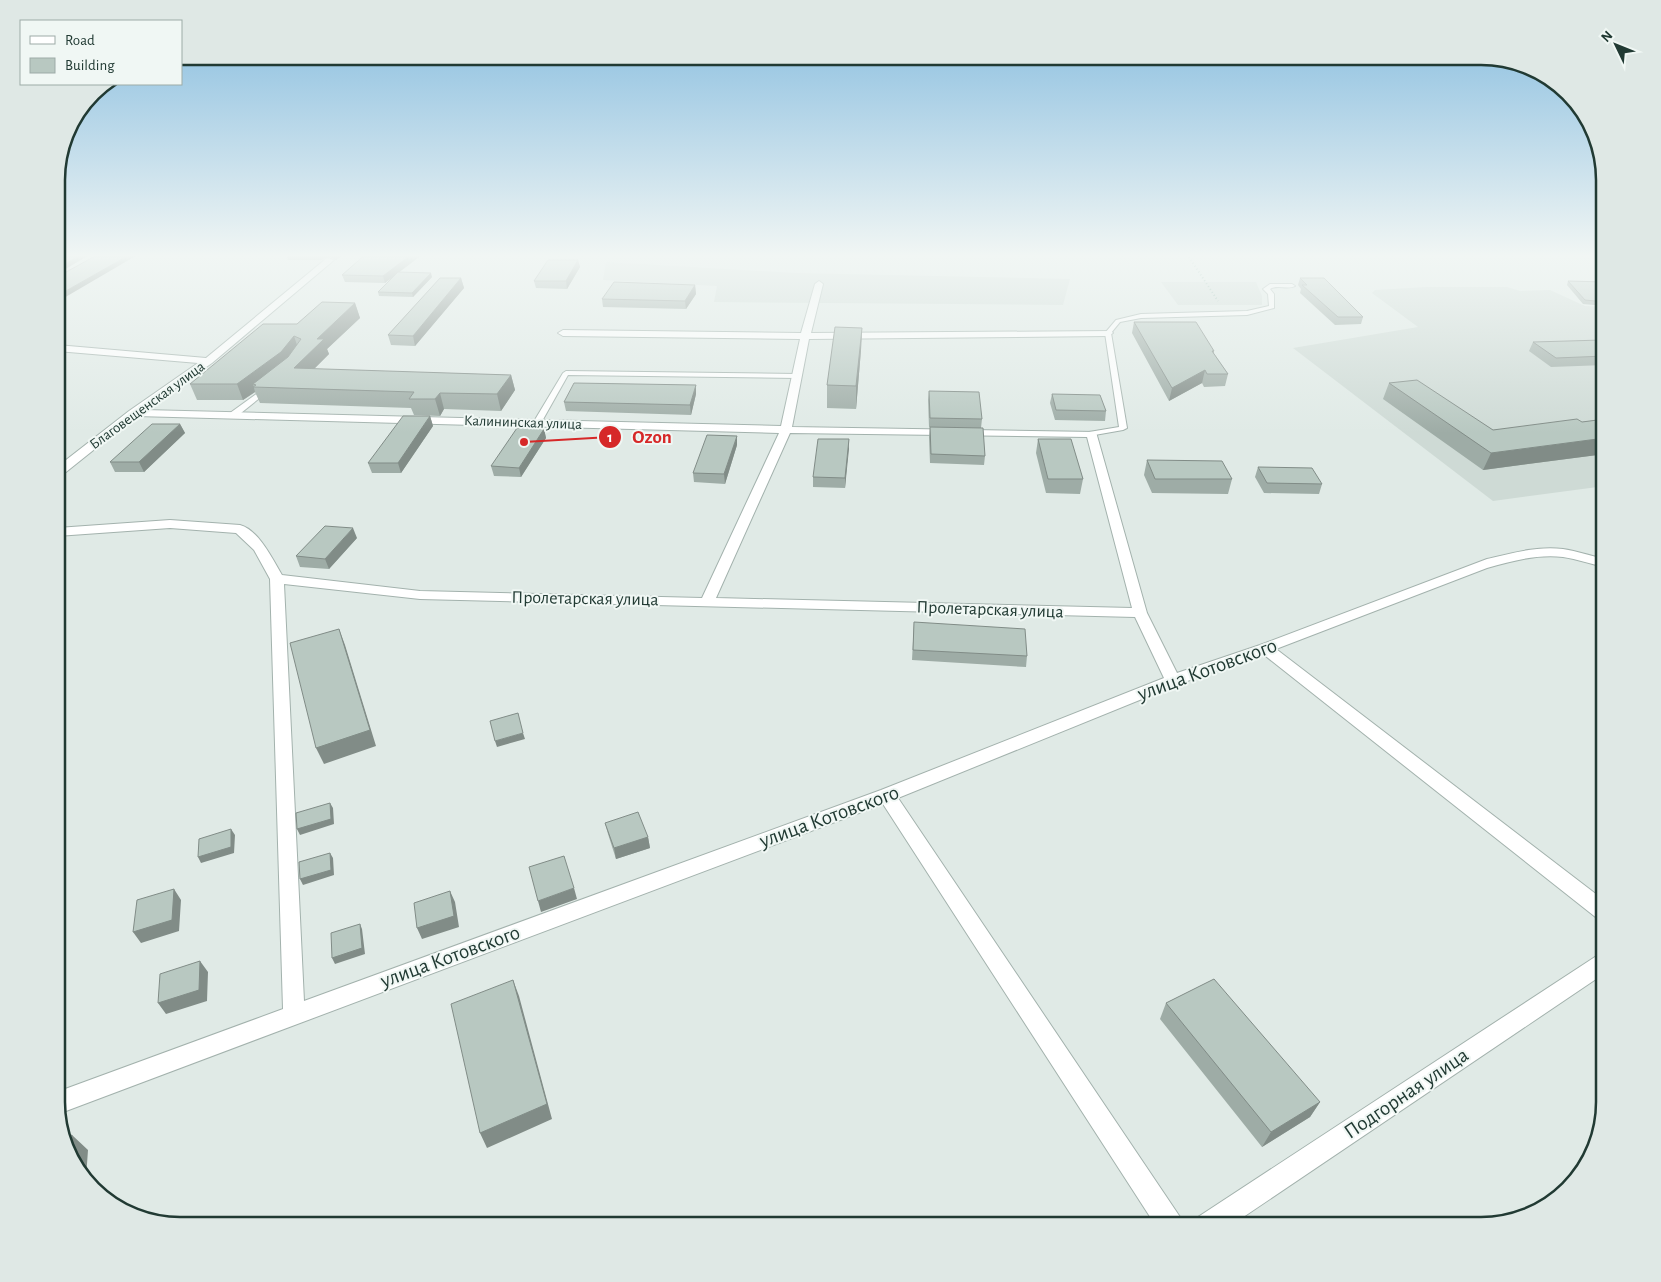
<svg xmlns="http://www.w3.org/2000/svg" width="1661" height="1282" viewBox="0 0 1661 1282" font-family="'Alegreya Sans',sans-serif">
<rect width="100%" height="100%" fill="#e0eae6"/>
<path fill="#cedad5" d="M606,262L796,273L1070,279L1063,305L714,302L717,286L603,280Z
M1161,282H1256L1262,296V305H1178Z
M1426,287H1507L1520,291L1550,290L1585,306L1605,307V486L1493,501L1293,348L1418,327L1372,293L1375,290Z"/>
<g fill="none" stroke-linecap="round" stroke-linejoin="round">
<g stroke="#a3b2ad" stroke-width="2">
<path id="service" d="M1270,284H1292L1295,286C1287,290 1277,284 1270,289L1274,294V308L1247,315L1141,318L1120,322L1111,333L1127,428L1123,430L1089,436V432L1119,427L1105,333L1116,320L1141,314L1247,311L1269,306L1268,294L1263,289Z
M566,371L797,374L800,376L797,378L568,375L541,423L540,425H534L533,423L563,373Z
M266,387L272,388L236,417H230V413Z"/>
</g>
<g stroke="#a3b2ad" stroke-width="2">
<path id="minor" d="M327,258L334,260L212,363L144,410L781,426L800,339L563,336L558,333L563,330L801,333L815,284L819,281L823,284L811,333L1111,331L1113,333L1108,336L809,339L792,427L1096,432L1147,613L1177,673L1260,645L1487,559C1512,553 1537,546 1563,549C1577,551 1591,556 1605,559V567C1591,564 1577,559 1563,557C1537,554 1512,561 1487,568L1276,649L1605,901V921L1598,919L1263,654L1179,684L898,798L1180,1217L1184,1226H1156L883,804L58,1114L57,1092L283,1009L270,579L254,550L236,533L170,528L57,536V528L170,520L240,525C259,530 273,560 282,575L420,591L702,598L779,433L136,416L61,476H57V467L129,411L198,363L57,351V345L206,358ZM790,433L1087,437L1132,608L716,598ZM284,584L420,599L1135,617L1164,678L881,790L304,1001Z
M1605,952V973L1230,1226H1194L1198,1217L1598,955Z"/>
</g>
<path stroke="#81ad9f" stroke-width="2" stroke-dasharray="1 2.5" stroke-linecap="butt" d="M1187,254L1218,301"/>
<use href="#service" fill="#fff" fill-rule="evenodd"/>
<use href="#minor" fill="#fff" fill-rule="evenodd"/>
</g>
<path fill="#9eaca6" d="M287,254H344L336,260L328,256L321,260H288Z
M366,254H423L399,272L432,277L413,297L379,296L378,292L395,275L385,283L345,282L342,275Z
M578,260L580,267L567,289L536,288L534,281Z
M461,278L464,288L415,346L391,345L388,335Z
M1300,278L1363,317L1361,324L1335,325L1300,293L1301,289L1298,285Z
M1568,281L1605,282V306L1583,304L1567,285Z
M695,285L696,294L686,309L603,307L602,299Z
M355,303L360,318L327,349L329,354L314,369L511,375L515,390L501,411L444,409L440,416L414,415L411,408L260,403L255,392L243,400H197L190,384L297,324Z
M1134,322L1214,351V354L1228,374L1225,386L1204,387L1202,383L1169,401L1132,333Z
M862,328L861,350L856,409L827,408V385Z
M1533,342H1605V365L1551,367L1529,351Z
M1389,383L1493,430L1582,422L1605,419V454L1483,470L1383,399Z
M929,391L982,419L981,428L985,456L984,465L930,463L929,437L930,427H929L928,400Z
M696,394L691,415L566,411L564,402Z
M1052,394L1106,411L1105,421L1055,420L1050,403Z
M430,416L433,426L401,473H372L368,463Z
M180,424L185,433L144,472H115L110,462Z
M544,429L546,438L521,477L494,476L491,466Z
M849,439L845,488L813,487V477Z
M1038,439L1083,479L1080,494L1046,493L1036,453Z
M737,445L725,484L694,482L693,473Z
M1147,460L1232,479L1228,494L1152,493L1144,475Z
M1258,467L1322,484L1319,494L1264,493L1255,477Z
M357,538L329,569L300,567L296,556Z
M914,622L1027,656L1026,667L912,660Z
M605,823L648,837L650,848L616,859L608,834Z
M1166,1003L1320,1102L1310,1117L1262,1147L1160,1019Z"/>
<path fill="#818c87" d="M82,254H91L57,274V269Z
M131,254H139L57,302V296Z
M321,254H327L328,256L321,260L320,255Z
M336,254H344L336,260L335,255Z
M412,254H423L385,283L383,276Z
M578,260L580,267L567,289L566,281Z
M431,273L432,277L413,297L412,293Z
M461,278L464,288L415,346L413,336Z
M695,285L696,294L686,309L685,301Z
M355,303L360,318L327,349L329,354L299,384L294,368L317,339Z
M862,328L861,350L856,409V386Z
M294,336L299,351L256,385L253,384L255,392L243,400L237,384Z
M1205,370L1202,383L1169,401L1172,388Z
M511,375L515,390L501,411L497,394Z
M696,385V394L691,415L690,405Z
M440,393L444,409L440,416L435,399Z
M430,416L433,426L401,473L398,463Z
M180,424L185,433L144,472L139,462Z
M544,429L546,438L521,477L519,468Z
M737,436V445L725,484L724,474Z
M1605,438V454L1483,470L1491,453Z
M849,439V449L845,488V478Z
M353,528L357,538L329,569L325,559Z
M339,629L345,645L376,746L324,764L316,748Z
M523,733L525,739L497,747L495,741Z
M330,803L333,808L334,824L300,835L297,829Z
M231,829L235,835L234,853L201,863L198,857Z
M648,837L650,848L616,859L614,848Z
M330,853L333,858L334,875L303,885L300,879Z
M574,888L577,899L541,912L538,901Z
M174,889L181,900L179,931L141,943L133,932Z
M450,891L455,902L459,927L422,939L417,928Z
M360,924L362,929L365,954L335,964L332,958Z
M200,961L208,972L207,1001L166,1014L158,1003Z
M513,980L519,996L552,1119L487,1148L480,1133Z
M56,1021L62,1026L57,1061H56Z
M1320,1102L1310,1117L1262,1147L1271,1132Z
M72,1135L88,1150L86,1178L70,1158Z"/>
<path fill="#b8c8c1" stroke="#818c87" d="M57,254H82L57,269Z
M99,254H131L57,296V277Z
M287,254H321L320,255Z
M366,254H412L383,276L342,275Z
M548,260H578L566,281H534Z
M398,272L431,273L412,293L378,292Z
M440,278H461L413,336L388,335Z
M1300,278H1324L1363,317H1338L1302,285H1307Z
M1568,281L1605,282V302L1585,300Z
M614,282L695,285L685,301L602,299Z
M322,302L355,303L317,339H324L294,368L511,375L497,394L440,393L435,399H409L414,392L253,387L256,385L253,384L288,357L301,339L294,336L281,352L237,384H190L263,324H297Z
M1134,322H1196L1214,351H1212L1228,374H1207L1205,370L1172,388Z
M835,327L862,328L856,386L827,385Z
M1602,340L1605,342V356L1556,358L1533,342Z
M1417,380L1493,430L1577,419L1582,422L1605,419V438L1491,453L1389,383Z
M574,383L696,385L690,405L564,402Z
M929,391L979,392L982,419L930,418Z
M1052,394L1100,395L1106,411L1056,410Z
M403,416H430L398,463H368Z
M152,424H180L139,462H110Z
M930,427L983,428L985,456L931,454Z
M517,428L544,429L519,468L491,466Z
M707,435L737,436L724,474L693,473Z
M818,439H849L845,478L813,477Z
M1038,439H1071L1083,479H1048Z
M1147,460L1222,461L1232,479H1155Z
M1258,467L1312,468L1322,484L1267,483Z
M325,526L353,528L325,559L296,556Z
M914,622L1025,629L1027,656L913,650Z
M339,629L370,730L316,748L290,643Z
M518,713L523,733L495,741L490,721Z
M330,803L331,819L297,829L296,813Z
M638,812L648,837L614,848L605,823Z
M231,829V847L198,857L199,839Z
M330,853L331,870L300,879L299,862Z
M564,856L574,888L538,901L529,867Z
M174,889L172,920L133,932L137,900Z
M450,891L454,916L417,928L414,903Z
M360,924L362,948L332,958L331,933Z
M200,961L199,990L158,1003L160,974Z
M1214,979L1320,1102L1271,1132L1166,1003Z
M513,980L547,1104L480,1133L451,1004Z
M72,1135L70,1158L69,1157L64,1138Z"/>
<linearGradient id="sky" x2="0" y2="1"><stop stop-color="#82bade"/><stop offset="0.59" stop-color="#f1f6f4"/><stop offset="1" stop-color="#f1f6f4" stop-opacity="0"/></linearGradient>
<rect width="1661" height="433" fill="url(#sky)"/>
<g text-anchor="middle" stroke-width="4" stroke-linejoin="round" paint-order="stroke">
<g font-size="15" fill="#213a33" stroke="#f0f7f4">
<text transform="translate(147 405) rotate(-36)" y="5">Благовещенская улица</text>
<text transform="translate(523 422) rotate(2)" y="5">Калининская улица</text>
</g>
<g font-size="18" fill="#213a33" stroke="#f0f7f4">
<text transform="translate(585 598) rotate(1)" y="6">Пролетарская улица</text>
<text transform="translate(990 609) rotate(2)" y="6">Пролетарская улица</text>
</g>
<g font-size="21" fill="#213a33" stroke="#f0f7f4">
<text transform="translate(1207 669) rotate(-20)" y="7">улица Котовского</text>
<text transform="translate(829 816) rotate(-20)" y="7">улица Котовского</text>
<text transform="translate(450 956) rotate(-20)" y="7">улица Котовского</text>
<text transform="translate(1406 1093) rotate(-34)" y="7">Подгорная улица</text>
</g>
</g>
<path d="M0 0H1661V1282H0ZM180 65H1481A115 115 0 0 1 1596 180V1102A115 115 0 0 1 1481 1217H180A115 115 0 0 1 65 1102V180A115 115 0 0 1 180 65Z" fill="#dfe8e5" fill-rule="evenodd"/>
<path fill="none" stroke="#213a33" stroke-width="2.5" d="M180 65H1481A115 115 0 0 1 1596 180V1102A115 115 0 0 1 1481 1217H180A115 115 0 0 1 65 1102V180A115 115 0 0 1 180 65Z"/>
<path fill="none" stroke="#d62828" stroke-width="2" d="M524 442L610 437"/>
<g fill="#d62828" stroke="#f0f7f4" stroke-width="2">
<circle cx="524" cy="442" r="5"/>
<circle cx="610" cy="437" r="12"/>
</g>
<g font-size="15" text-anchor="middle" font-weight="bold" fill="#fff">
<text x="610" y="442">1</text>
</g>
<g font-size="19" text-anchor="middle" font-weight="bold" fill="#d62828" stroke="#f0f7f4" stroke-width="4" stroke-linejoin="round" paint-order="stroke">
<text x="652" y="443">Ozon</text>
</g>
<rect x="20" y="20" width="162" height="65" fill="#f0f7f4" stroke="#9daba7"/>
<rect x="30" y="36" width="25" height="8" fill="#ffffff" stroke="#9daba7"/>
<text x="65" y="45" font-size="15" fill="#213a33">Road</text>
<rect x="30" y="58" width="25" height="15" fill="#b8c8c1" stroke="#9daba7"/>
<text x="65" y="70" font-size="15" fill="#213a33">Building</text>
<g transform="translate(1616 45) rotate(313)" stroke="#f0f7f4" stroke-width="4" paint-order="stroke">
<path d="M0-4L9 19L0 12L-9 19Z" fill="#213a33"/>
<text y="-8" font-size="14" font-weight="bold" text-anchor="middle" fill="#213a33">N</text>
</g>
</svg>
